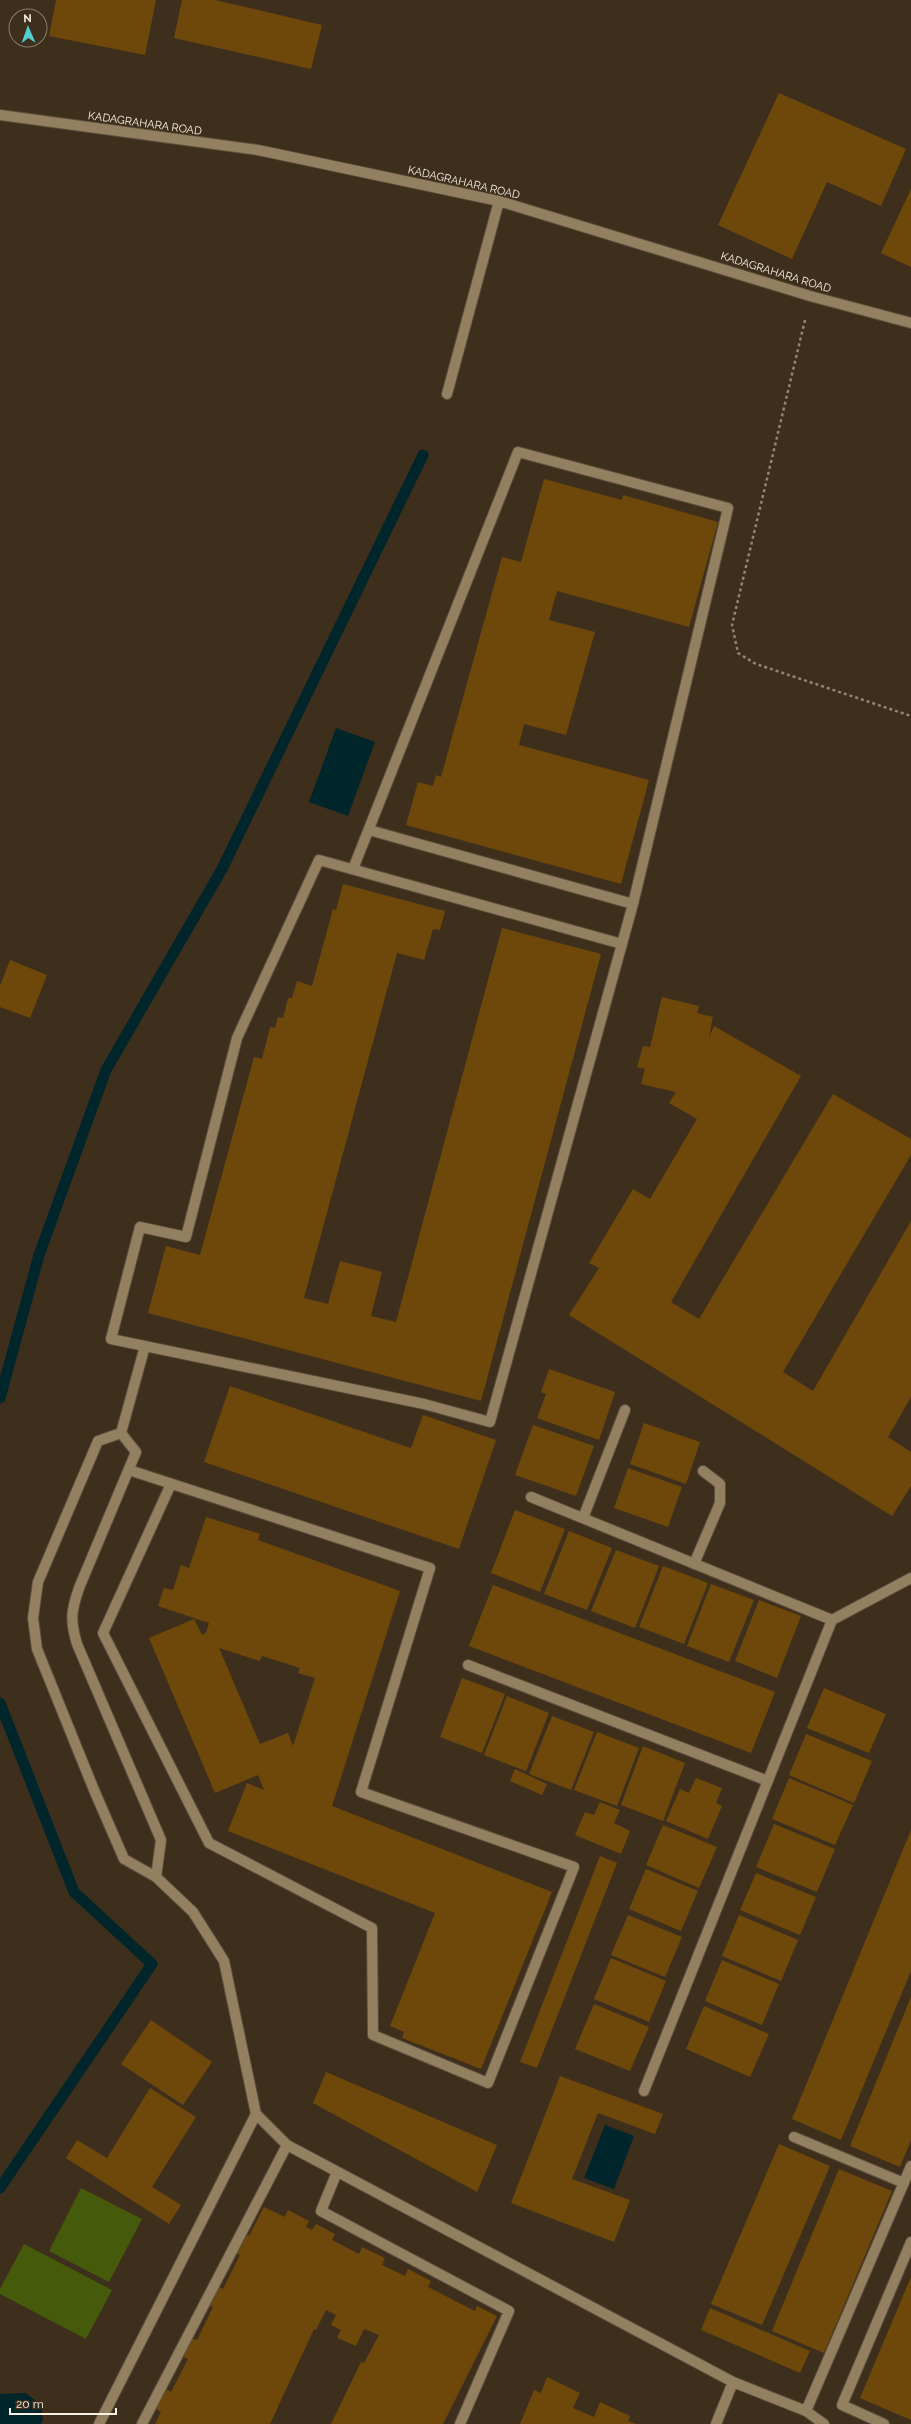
<svg xmlns="http://www.w3.org/2000/svg" width="911" height="2424" viewBox="0 0 911 2424" font-family="Raleway,sans-serif">
<rect width="100%" height="100%" fill="#3e2f1c"/>
<path fill="#465a0b" d="M81,2188L142,2219L109,2282L49,2251Z
M24,2244L112,2290L86,2339L0,2294V2289Z"/>
<path fill="#00252b" d="M336,728L375,742L348,816L309,802Z
M605,2125L634,2136L614,2189L584,2178Z
M26,2393L41,2405L43,2420L41,2424H0V2394Z"/>
<g fill="none" stroke-linecap="round" stroke-linejoin="round">
<path stroke="#00252b" stroke-width="11" d="M0,1398L39,1255L106,1070L222,869L423,455
M0,1703L74,1892L152,1964L0,2188"/>
</g>
<path fill="#6e480b" fill-rule="evenodd" d="M56,0H156L145,55L49,36Z
M182,0H215L322,25L311,69L174,38Z
M779,93L906,149L881,206L827,182L792,259L718,225Z
M911,189V267L881,253Z
M544,479L622,500L623,495L718,522L689,627L557,591L549,620L595,632L566,735L524,724L519,745L649,780L621,884L406,825L418,782L433,786L436,775L441,777L502,557L521,562Z
M343,884L445,911L440,930L433,929L424,960L397,953L304,1298L328,1304L340,1261L382,1272L371,1316L396,1322L502,928L601,954L481,1401L148,1313L166,1246L200,1255L254,1057L262,1059L270,1027L275,1028L278,1017L283,1018L288,998H292L297,981L312,986L333,909L336,910Z
M10,960L47,975L30,1018L0,1007V986Z
M662,997L699,1006L697,1013L713,1017L709,1037L714,1026L801,1076L671,1302L699,1319L833,1094L911,1139V1155L783,1372L813,1391L911,1221V1397L888,1437L911,1452V1486L892,1516L569,1315L599,1268L589,1263L633,1189L650,1199L697,1119L669,1103L676,1092L641,1084L645,1069L637,1067L643,1046L650,1047Z
M549,1369L615,1392L599,1440L537,1418L546,1394L541,1392Z
M230,1386L411,1448L423,1415L496,1440L459,1549L204,1462Z
M644,1423L700,1442L686,1484L630,1464Z
M533,1425L594,1446L576,1496L515,1475Z
M628,1468L682,1487L668,1527L614,1508Z
M515,1510L565,1529L540,1592L491,1573Z
M206,1517L260,1534L258,1540L400,1591L332,1806L552,1892L481,2069L402,2038L404,2032L390,2026L435,1913L228,1831L247,1783L264,1790L258,1775L215,1793L149,1638L194,1619L202,1635L206,1633L209,1623L158,1606L164,1588L173,1590L181,1565L189,1568ZM219,1648L260,1661L262,1656L300,1668L298,1673L315,1678L293,1746L288,1733L260,1744Z
M569,1531L612,1548L587,1610L544,1594Z
M616,1550L659,1566L635,1628L591,1611Z
M663,1566L708,1583L684,1644L639,1627Z
M711,1584L754,1600L729,1662L687,1646Z
M493,1585L775,1692L751,1753L469,1646Z
M759,1600L801,1616L777,1678L735,1661Z
M462,1678L505,1694L482,1753L440,1737Z
M824,1688L886,1714L869,1753L807,1728Z
M507,1696L549,1713L526,1771L484,1755Z
M552,1716L594,1732L571,1790L529,1774Z
M597,1732L639,1748L617,1806L574,1790Z
M806,1734L872,1761L854,1803L789,1775Z
M643,1746L685,1763L663,1821L621,1805Z
M515,1769L547,1784L542,1795L510,1781Z
M696,1778L722,1788L716,1803L722,1806L708,1839L666,1821L680,1789L689,1793Z
M789,1778L853,1805L835,1845L772,1819Z
M600,1802L620,1810L614,1823L630,1831L621,1854L575,1835L585,1812L594,1815Z
M774,1824L835,1849L817,1892L756,1867Z
M663,1825L717,1847L699,1888L646,1865Z
M911,1830V1971L841,2140L792,2119Z
M600,1856L617,1863L537,2068L520,2062Z
M646,1869L698,1891L681,1931L629,1909Z
M756,1873L816,1897L800,1935L740,1910Z
M628,1915L682,1937L665,1977L611,1955Z
M739,1915L798,1940L781,1981L722,1956Z
M611,1958L666,1981L649,2022L594,1999Z
M722,1960L779,1984L762,2025L705,2001Z
M911,1997V2140L900,2167L850,2146Z
M594,2004L649,2027L630,2071L575,2049Z
M704,2006L769,2034L750,2077L686,2049Z
M151,2020L212,2062L183,2105L121,2064Z
M326,2072L497,2145L477,2192L313,2103Z
M560,2076L663,2114L655,2134L598,2113L572,2179L630,2200L614,2242L511,2203Z
M150,2088L196,2117L152,2187L181,2205L169,2224L66,2158L77,2140L107,2158Z
M779,2144L830,2166L762,2325L711,2304Z
M839,2169L892,2191L824,2353L772,2331Z
M264,2207L285,2217L288,2210L309,2221L306,2227L312,2230L316,2224L335,2234L332,2240L359,2254L362,2247L385,2258L382,2265L405,2276L408,2269L431,2281L428,2287L475,2311L477,2306L497,2316L443,2424H331L361,2362L364,2363L379,2335L364,2329L356,2346L337,2338L341,2330L331,2325L336,2315L326,2310L316,2330L314,2329L270,2424H155L161,2412L156,2409L166,2389L171,2392L188,2359L182,2356L191,2338L197,2340L213,2307L209,2305L218,2286L223,2289L240,2255L234,2252L243,2233L249,2236Z
M911,2277V2420L860,2398Z
M710,2308L810,2351L800,2373L701,2330Z
M547,2377L580,2393L573,2408L594,2417L600,2402L630,2416L628,2421L636,2424H520L534,2390L541,2393Z"/>
<g fill="none" stroke-linecap="round" stroke-linejoin="round">
<g stroke="#5c4e3c" stroke-width="12">
<path id="minor" d="M0,115L258,150L499,201L810,296L911,323
M447,394L499,201
M369,830L633,904
M353,869L518,452L728,508L633,904L490,1422L424,1404L111,1339L140,1227L186,1237L237,1038L319,860L622,944
M121,1433L145,1346
M129,1470L430,1568L361,1792L574,1867L488,2083L373,2035L372,1928L209,1843L103,1633L171,1484
M531,1497L832,1620
M583,1518L625,1410
M694,1564L720,1503V1484L703,1471
M468,1665L768,1781
M156,1877L161,1840L77,1644C70,1621 71,1611 79,1588L136,1452L121,1433L98,1441L38,1582L33,1618L37,1649L94,1790L124,1859L156,1877L193,1912L224,1961L256,2114L287,2145L733,2382L806,2411L824,2424
M644,2091L832,1620L911,1578
M794,2137L904,2183
M337,2172L321,2211L509,2311L460,2424
M806,2411L911,2166
M99,2424L256,2114
M142,2424L287,2145
M716,2424L733,2382
M884,2424L842,2405L911,2242"/>
</g>
<path stroke="#918575" stroke-width="2.5" stroke-dasharray="3 3" stroke-linecap="butt" d="M805,320L732,625L738,653L756,664L911,716"/>
<use href="#minor" stroke="#928061" stroke-width="10"/>
</g>
<g text-anchor="middle" stroke-width="3" stroke-linejoin="round" paint-order="stroke">
<g font-size="11" fill="#faf1e5" stroke="#3e2f1c">
<text transform="translate(145 123) rotate(8)" y="4">KADAGRAHARA ROAD</text>
<text transform="translate(464 182) rotate(13)" y="4">KADAGRAHARA ROAD</text>
<text transform="translate(776 272) rotate(17)" y="4">KADAGRAHARA ROAD</text>
</g>
</g>
<g transform="translate(28 28) rotate(358)"><circle r="19" fill="#3e2f1c" stroke="#897d6c"/>
<path d="M0-3L7 15L0 10L-7 15Z" fill="#52cdd0"/>
<text y="-6" font-size="11" font-weight="bold" text-anchor="middle" fill="#faf1e5">N</text>
</g>
<path d="M10 2408v6h106v-6" fill="none" stroke="#faf1e5" stroke-width="2"/>
<text x="16" y="2408" font-size="12" fill="#faf1e5" stroke="#3e2f1c" stroke-width="3" paint-order="stroke">20 m</text>
</svg>
